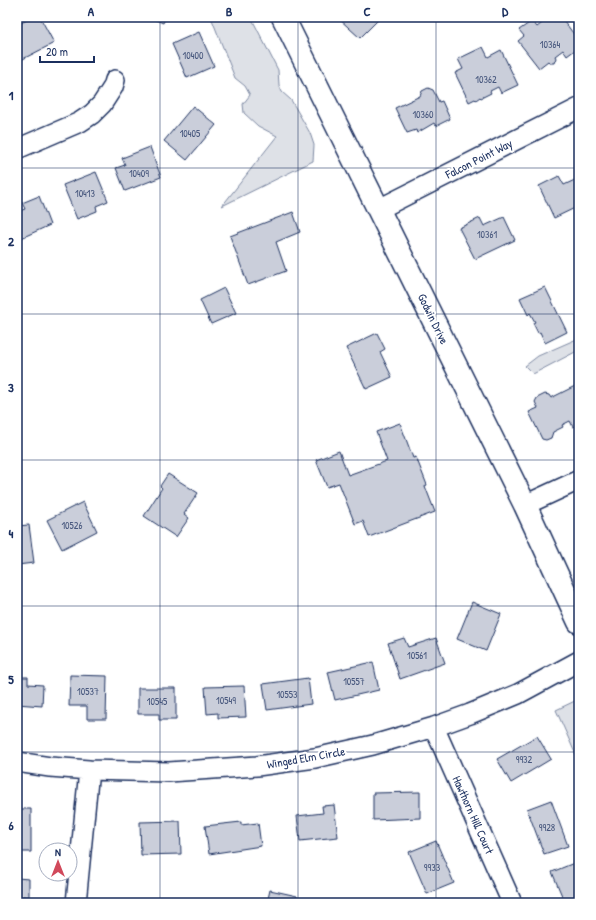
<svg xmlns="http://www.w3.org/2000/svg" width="596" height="920" viewBox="0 0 596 920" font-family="'Patrick Hand',sans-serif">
<rect width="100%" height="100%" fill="#fff"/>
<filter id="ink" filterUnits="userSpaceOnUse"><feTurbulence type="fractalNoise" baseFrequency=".025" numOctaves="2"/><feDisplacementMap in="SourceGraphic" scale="8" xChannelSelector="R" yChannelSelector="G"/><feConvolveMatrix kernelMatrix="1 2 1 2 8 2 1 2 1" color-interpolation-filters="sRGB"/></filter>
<g filter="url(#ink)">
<path fill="#dee1e7" stroke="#7c88a2" d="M211,17H251L278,70L279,85L282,92L291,100L310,133L314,145L313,161L222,206L277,136L258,126L244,113L243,104L250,95L245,86L235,78Z
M579,338V350L533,374L525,366L538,356Z
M579,699V762L556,710Z"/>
<path fill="#caceda" stroke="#1b2f5e" d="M33,17H40L54,43L19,61L17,57V25Z
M149,17H166L163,23Z
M337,17H381L360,38Z
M550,17H561L579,41V47L567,56L563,50L555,56L556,58L554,63H550L548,61L539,68L518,41L524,36L519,30L532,21L537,27Z
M199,32L214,66L187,78L172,44Z
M483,47L488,57L501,50L518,85L501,93L498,87L490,91L491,93L481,98L480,97L476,100L475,99L469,102L455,73L463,69L458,59Z
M428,88L433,90L439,102L442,101L450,119L436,126L434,123L417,133L416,130L407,133L395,108L420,96L422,91Z
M193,106L216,125L187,160L164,141Z
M150,147L161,177L125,191L116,168L125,165L122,158Z
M96,172L108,201L96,206L97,211L77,219L63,185Z
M559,176L564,185L579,178V206L554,218L539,186Z
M39,196L50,225L17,240V212L25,209L22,203Z
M293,212L300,232L276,242L286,271L248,285L230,236Z
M504,217L515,240L475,259L459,228L480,218L484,226Z
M545,287L567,332L545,343L540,332L538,333L533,323L535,322L530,313L528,315L520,298Z
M224,288L236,313L211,324L200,300Z
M377,333L385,349L380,352L392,377L366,389L346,348Z
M575,386L579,394V425L573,427L570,421L562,425L563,427L553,432L551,438L546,440L542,439L529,412L538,408L535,402L537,398L545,394L549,395L551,398Z
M400,423L413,458L416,457L427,485L425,486L435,512L369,537L363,521L355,524L339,483L327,487L316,460L339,451L348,475L387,461L376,432Z
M168,474L198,493L184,514L189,518L176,537L144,516L162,488L160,486Z
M83,502L97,531L62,549L47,520Z
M29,525L34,563L17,565V526Z
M472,602L501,614L486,651L457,639Z
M404,638L408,647L436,638L445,663L400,679L388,643Z
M373,662L379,690L335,700L328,672Z
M70,675L107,676L106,719H87V706H69Z
M17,677H28V684L43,685L42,706L17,704Z
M308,678L311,704L267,710L263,684Z
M244,686L246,717L218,718V713L207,714L205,687Z
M138,688H176V720H159V714H138Z
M537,736L551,759L511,783L497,759Z
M420,792V818L373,820V793Z
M551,800L568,846L544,854L527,809Z
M334,805L338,837L300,841L297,816L323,813L322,806Z
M17,809H31V852H17Z
M180,821L181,854L141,855L140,822Z
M241,822V825L258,823L261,846L209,854L205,826Z
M436,841L454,883L427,894L409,852Z
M579,861V903H565L552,872Z
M17,878L29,879V897L23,896V903H17Z
M270,890L297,896L296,900L310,903H267Z"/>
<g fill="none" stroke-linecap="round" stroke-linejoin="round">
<g stroke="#1b2f5e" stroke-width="22">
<path id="street" d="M17,149L80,122L92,114L102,104L113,87L115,80
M379,209L579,108
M525,505L579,480
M434,727L512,903
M17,762L50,767L89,770L169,772L257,766L315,758L373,745L434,727L470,714L518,694L579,661
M76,903L89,770"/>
</g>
<g stroke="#1b2f5e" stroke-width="25">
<path id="secondary" d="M283,17L525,505L579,622"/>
</g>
<use href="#street" stroke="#fff" stroke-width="19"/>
<use href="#secondary" stroke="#fff" stroke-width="22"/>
</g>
</g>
<path fill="none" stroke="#1b2f5e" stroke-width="1" stroke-opacity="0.55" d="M160,17V903M298,17V903M436,17V903M17,168H579M17,314H579M17,460H579M17,606H579M17,752H579"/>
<g text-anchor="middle" stroke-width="4" stroke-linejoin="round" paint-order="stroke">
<g font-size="10" fill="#47577d">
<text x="550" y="48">10364</text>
<text x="193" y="59">10400</text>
<text x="486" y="83">10362</text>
<text x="423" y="118">10360</text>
<text x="190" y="137">10405</text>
<text x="139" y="177">10409</text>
<text x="85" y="197">10413</text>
<text x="487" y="238">10361</text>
<text x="72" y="529">10526</text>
<text x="417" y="659">10561</text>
<text x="354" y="685">10557</text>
<text x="88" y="695">10537</text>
<text x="287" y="698">10553</text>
<text x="226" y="704">10549</text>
<text x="157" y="705">10545</text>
<text x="524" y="763">9932</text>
<text x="547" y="831">9928</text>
<text x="432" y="871">9933</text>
</g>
<g font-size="12" fill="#1b2f5e" stroke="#fff">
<text transform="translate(479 159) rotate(-27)" y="4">Falcon Point Way</text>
<text transform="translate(433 319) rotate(64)" y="4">Godwin Drive</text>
<text transform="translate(306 758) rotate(-10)" y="4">Winged Elm Circle</text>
<text transform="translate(473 815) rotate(66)" y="4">Hawthorn Hill Court</text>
</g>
</g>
<rect width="596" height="920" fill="none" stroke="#fff" stroke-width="44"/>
<g transform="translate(58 862)"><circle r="19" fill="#ffffff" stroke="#a4acbf"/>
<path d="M0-3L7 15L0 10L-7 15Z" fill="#d1495b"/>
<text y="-6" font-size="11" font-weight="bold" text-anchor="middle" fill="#1b2f5e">N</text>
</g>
<path d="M40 56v6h54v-6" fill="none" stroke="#1b2f5e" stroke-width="2"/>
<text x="46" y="56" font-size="12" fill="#1b2f5e" stroke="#ffffff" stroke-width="3" paint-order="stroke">20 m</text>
<rect x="22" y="22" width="552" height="876" fill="none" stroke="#1b2f5e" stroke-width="1.5"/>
<g font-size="13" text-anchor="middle" font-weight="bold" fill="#1b2f5e">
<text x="91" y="16">A</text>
<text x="229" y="16">B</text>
<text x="367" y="16">C</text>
<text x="505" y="16">D</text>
<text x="11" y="100">1</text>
<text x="11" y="246">2</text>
<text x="11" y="392">3</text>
<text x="11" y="538">4</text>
<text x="11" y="684">5</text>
<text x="11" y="830">6</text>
</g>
</svg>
